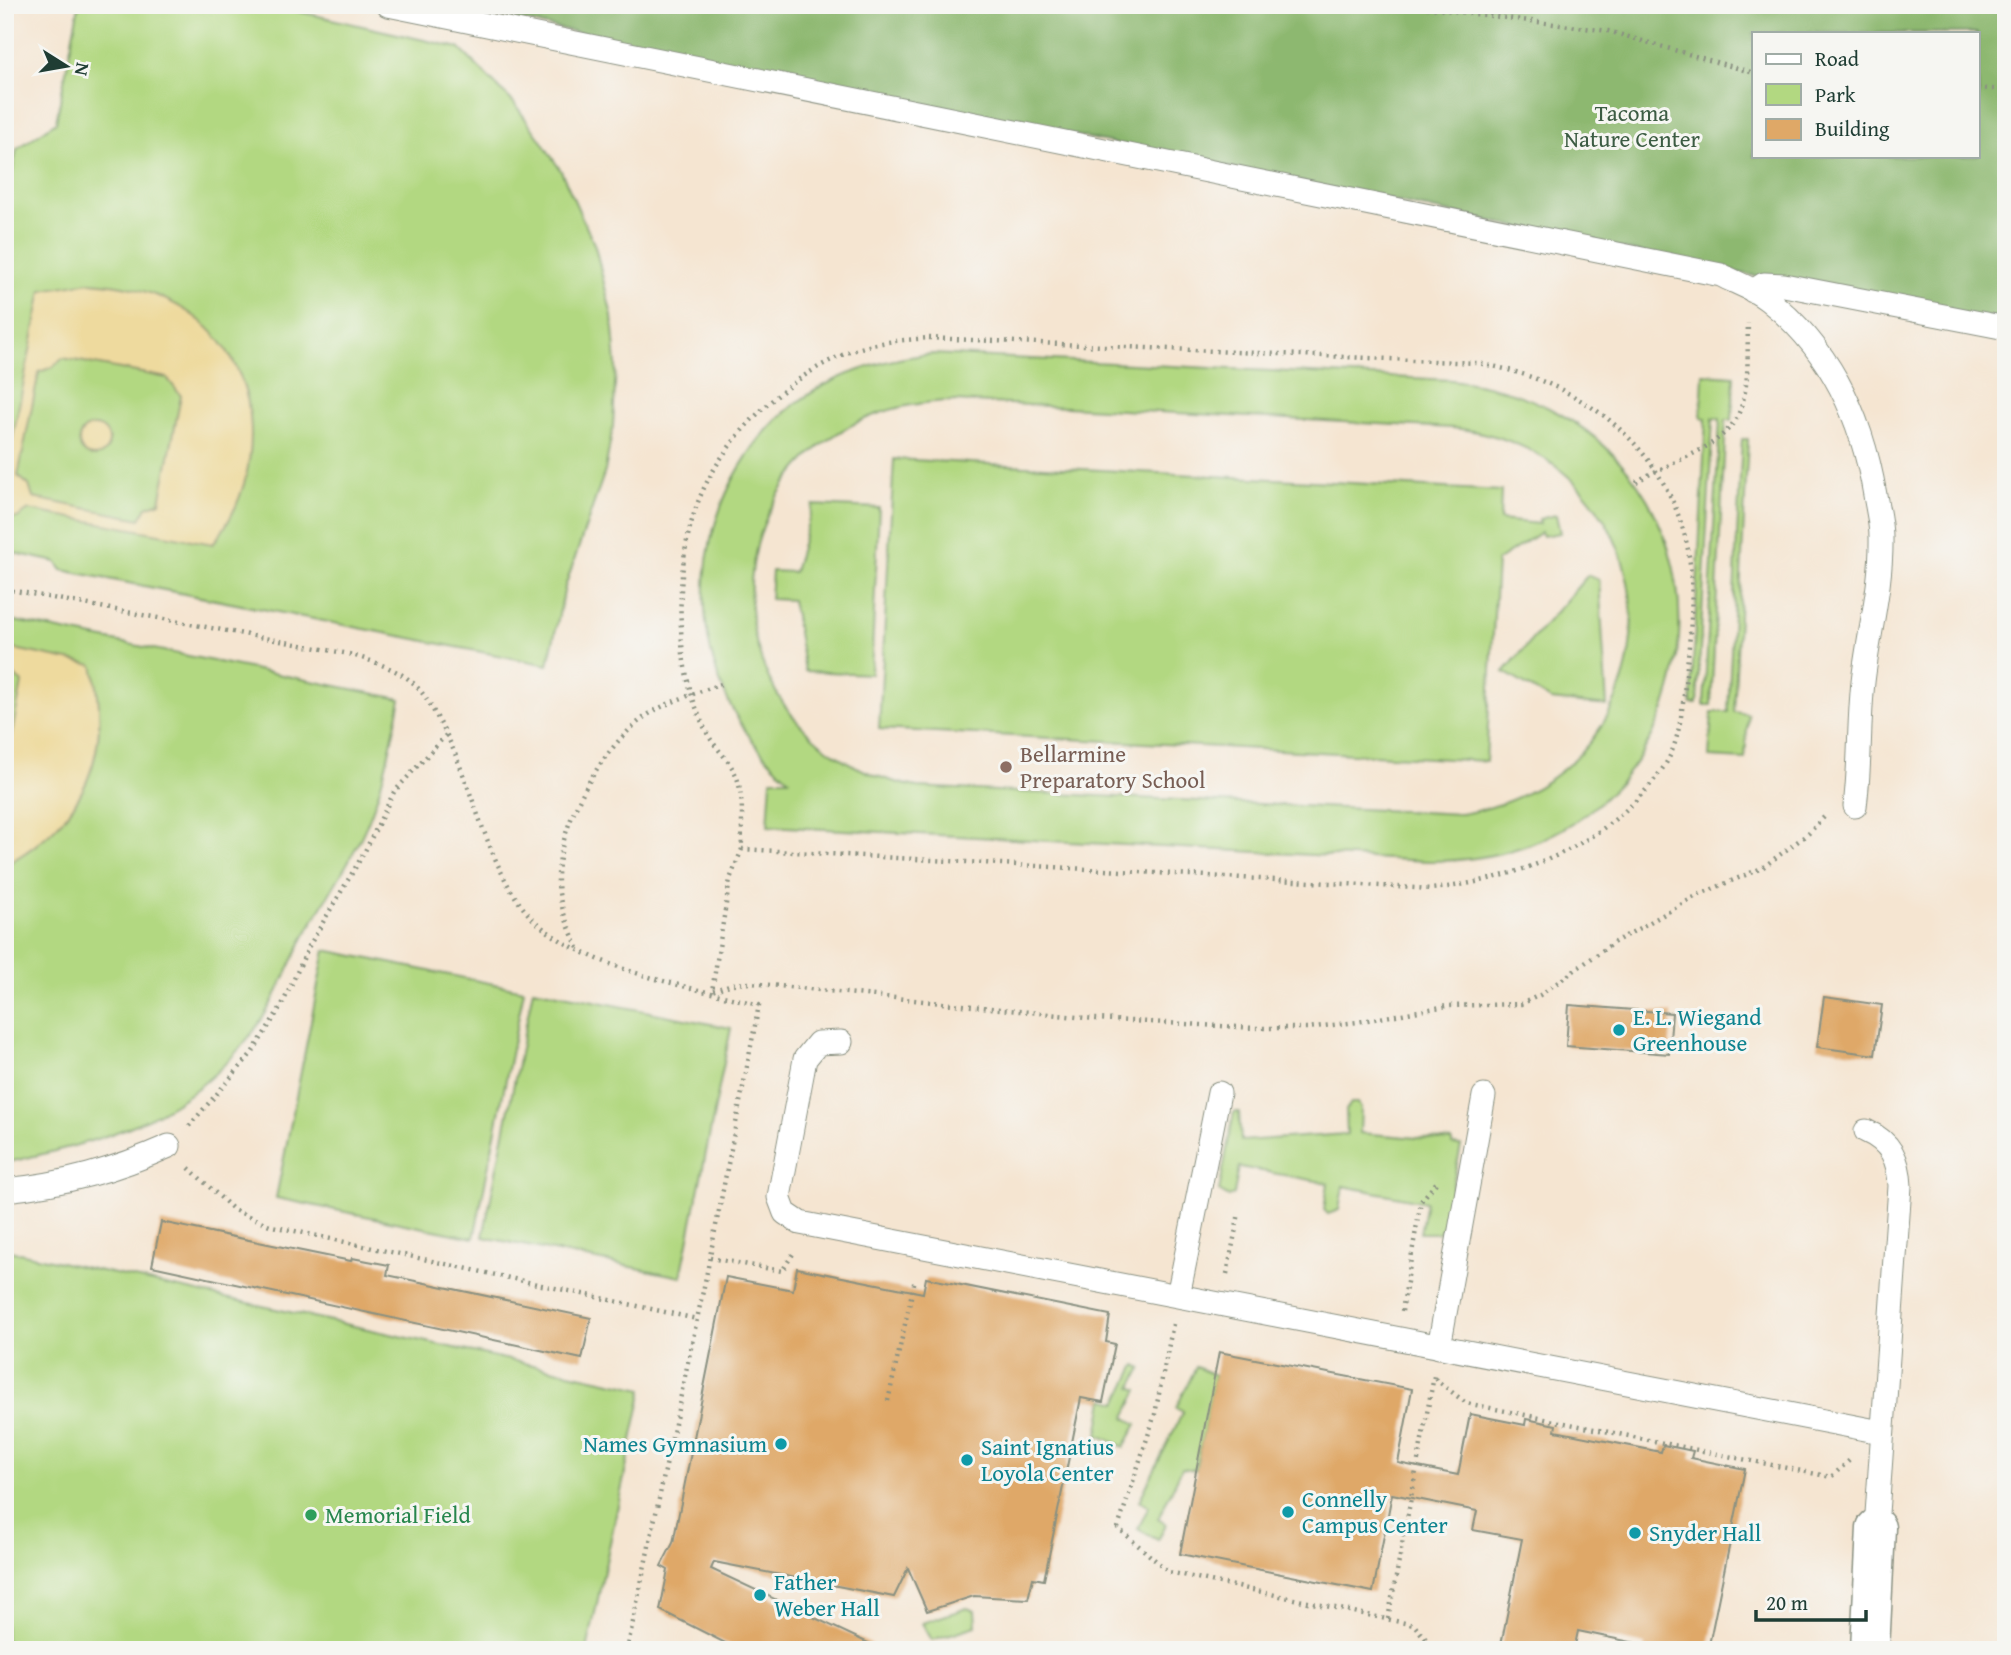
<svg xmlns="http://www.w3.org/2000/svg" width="2011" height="1655" viewBox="0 0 2011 1655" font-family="'Gentium Book Plus',serif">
<rect width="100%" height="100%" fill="#f6f6f2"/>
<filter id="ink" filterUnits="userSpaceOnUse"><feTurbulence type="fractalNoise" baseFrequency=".0143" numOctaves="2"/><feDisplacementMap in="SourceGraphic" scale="14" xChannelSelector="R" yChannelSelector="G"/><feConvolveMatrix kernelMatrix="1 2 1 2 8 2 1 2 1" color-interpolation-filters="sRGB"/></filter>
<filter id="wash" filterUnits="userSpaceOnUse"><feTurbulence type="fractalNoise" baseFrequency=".00686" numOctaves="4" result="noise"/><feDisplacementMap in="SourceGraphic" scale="28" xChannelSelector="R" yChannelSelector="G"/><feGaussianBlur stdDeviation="1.57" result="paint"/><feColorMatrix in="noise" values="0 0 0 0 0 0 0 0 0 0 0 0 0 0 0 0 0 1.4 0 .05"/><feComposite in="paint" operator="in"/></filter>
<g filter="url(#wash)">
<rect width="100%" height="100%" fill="#f5e5d1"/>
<path fill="#b2d881" stroke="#688a5a" stroke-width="2" fill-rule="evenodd" d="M79,5H270L459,48L514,103L540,139L561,171L595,246L612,316L616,365L613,426L605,471L565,587L548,665L62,570L56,562L5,551V208L17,149L56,122Z
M933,354L1451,380C1774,417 1744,866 1427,861L768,826L771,779H789C686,692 678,540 761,437C803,385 869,360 933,354ZM954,401L1452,428C1686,452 1694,776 1461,814L917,787C676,740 704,404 954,401Z
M1703,374L1734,376L1732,420H1726L1711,705H1704L1720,419L1713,418L1697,704H1691L1706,419L1701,418Z
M1742,439H1748L1734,712L1748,714L1745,759L1709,757L1712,712H1728Z
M894,459L1501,491L1500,520L1540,524L1539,519L1556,515L1560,533L1543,536L1541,532L1497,561L1486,761L879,729Z
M813,505L879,508L871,674L805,671L792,600L770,599L772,571L794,572Z
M1588,575L1599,579L1607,706L1551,700L1504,672Z
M5,619L401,699C392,739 385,779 370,817C352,862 323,901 301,943C286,973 273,1005 253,1032C187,1119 106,1140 5,1163Z
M325,950L524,990L474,1238L276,1198Z
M533,989L731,1028L681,1277L483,1237Z
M1351,1103H1357L1361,1108L1360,1133L1452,1141V1145L1461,1146L1444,1226L1438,1233H1420L1426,1202L1421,1201L1343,1186L1339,1210L1328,1214L1324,1210L1328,1183L1239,1167L1234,1194L1229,1197L1219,1191L1234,1112H1239L1241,1141L1347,1134L1346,1110Z
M5,1250L643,1389L587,1650H43L5,1641Z
M1136,1365L1142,1368L1132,1387L1138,1390L1125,1417L1137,1424L1124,1447L1098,1435L1104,1399L1117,1403Z
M1196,1367L1215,1375L1196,1470L1182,1468L1158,1519L1166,1524L1158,1540L1138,1529L1149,1506L1139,1501L1183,1412L1176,1408Z
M967,1608L975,1611L976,1626L932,1640L922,1623Z"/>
<path fill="#8db86f" stroke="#567a52" stroke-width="2" fill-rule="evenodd" d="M446,5H2006V328ZM1754,33H1978V156H1754Z"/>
<path fill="#eeda9e" stroke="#868c69" stroke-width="2" fill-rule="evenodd" d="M89,282C122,284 151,290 180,307C266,356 270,473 213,544L29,510L17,518H5V476L42,290ZM63,358L167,378L181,396L160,502L147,507L140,519L33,498L29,485L18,476L39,372L53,367Z
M79 441a15 15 0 1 1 30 0a15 15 0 1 1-30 0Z
M5,647L93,665C113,753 85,821 5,865V767L22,683L11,671L9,658L5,657Z"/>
<g id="blocks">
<path fill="#dfa867" d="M1824,997L1882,1005L1875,1055L1817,1047Z
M1569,1005L1672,1013L1669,1054L1566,1046Z
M161,1222L351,1261L352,1258L389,1265L387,1275L591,1318L582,1359L152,1266Z
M797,1268L923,1293L926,1278L1110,1315L1106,1342L1115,1344L1103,1402L1081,1398L1044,1580L1033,1578L1028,1599L974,1596L927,1611L908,1568L894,1597L714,1562L711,1569L883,1650H739L660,1610L668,1570L661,1566L673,1543L726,1277L793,1290Z
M1219,1352L1412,1389L1398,1463L1458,1475L1470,1414L1525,1425L1526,1419L1556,1425L1555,1431L1661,1452L1663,1445L1693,1451L1691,1458L1745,1469L1708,1650H1644L1645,1645L1578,1631L1574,1650H1500L1522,1539L1473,1530L1477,1511L1392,1494L1373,1592L1180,1554Z"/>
</g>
</g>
<g filter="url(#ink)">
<use href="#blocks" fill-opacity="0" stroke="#8a9182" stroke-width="2"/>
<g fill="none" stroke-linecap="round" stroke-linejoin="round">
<g stroke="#8a9182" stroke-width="25">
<path id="lane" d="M388,5L1721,275C1736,283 1755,289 1768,300C1831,349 1862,417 1875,495C1877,508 1881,523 1881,537C1882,583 1870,628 1864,674C1858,717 1861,762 1855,806
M1753,291L1764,284L1784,285L2006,328
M841,1042L818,1043L805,1059L779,1197L785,1213L800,1223L1881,1432
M1866,1131C1891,1142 1899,1160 1900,1186L1876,1528
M5,1190C65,1184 115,1170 169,1146
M1178,1296L1219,1093
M1439,1347L1484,1096"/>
</g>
<g stroke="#8a9182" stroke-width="41">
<path id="street" d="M1870,1650L1876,1528"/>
</g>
<path stroke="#8a9182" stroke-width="4.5" stroke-dasharray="2 5" stroke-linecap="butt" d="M1406,5L1608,31L1754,73
M1978,88L2006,90
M929,338L1477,363C1577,380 1664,441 1687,545C1695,583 1691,628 1687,666C1683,698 1682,741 1663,768C1609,845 1521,879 1432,889L742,849C741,829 744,805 739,785C735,763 715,750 706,731C695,709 686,679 683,654C677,599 681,532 707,482C737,424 798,368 861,348C883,341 906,340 929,338Z
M1636,482C1669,461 1726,449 1740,410C1750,385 1747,350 1748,323
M5,589L349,654C371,661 394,667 412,682C425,693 434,712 442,726C473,783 490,880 536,922C591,971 689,986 759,1005L706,1277L627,1650
M742,849L730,879L712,991L732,984L751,983L1096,1019L1255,1028H1307L1357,1022L1447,1006L1521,1004L1540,995L1613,943L1698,895L1762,868L1809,833L1826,815
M578,948C568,926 557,901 558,876C560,822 599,752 642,719C664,702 695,694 721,684
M189,1126L252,1053L282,1005L309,946L364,853L394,792L446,735
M189,1168L234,1210L272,1226L697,1319
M710,1258L782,1271L793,1254L796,1255
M1227,1274L1239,1213
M1402,1311L1421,1201L1436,1183
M1173,1324L1155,1414L1118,1528L1169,1572L1414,1625L1435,1650
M1435,1379L1466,1403L1831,1477L1851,1459
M888,1401L915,1279
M1388,1619L1434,1376"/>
<use href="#lane" stroke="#fff" stroke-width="23"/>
<use href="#street" stroke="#fff" stroke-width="38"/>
</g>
</g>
<circle fill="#8d6e63" stroke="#f6f6f2" stroke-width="2.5" cx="1006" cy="767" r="7"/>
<g fill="#0f9aa8" stroke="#f6f6f2" stroke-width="2.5">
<circle cx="1619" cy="1030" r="7"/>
<circle cx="781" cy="1444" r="7"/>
<circle cx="967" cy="1460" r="7"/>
<circle cx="1288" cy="1512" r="7"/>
<circle cx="1635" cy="1533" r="7"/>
<circle cx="760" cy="1595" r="7"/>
</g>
<circle fill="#2e9e5b" stroke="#f6f6f2" stroke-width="2.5" cx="311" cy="1515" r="7"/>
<g text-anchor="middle" stroke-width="6" stroke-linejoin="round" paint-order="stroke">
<g font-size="23" fill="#3c5c43" stroke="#f6f6f2">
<text x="1632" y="121">Tacoma<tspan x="1632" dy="26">Nature Center</tspan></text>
</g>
<g font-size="23" fill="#785e54" stroke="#f6f6f2" text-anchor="start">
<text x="1020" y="762">Bellarmine<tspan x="1020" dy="26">Preparatory School</tspan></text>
</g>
<g font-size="23" fill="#0d838f" stroke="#f6f6f2" text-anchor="start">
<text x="1633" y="1025">E. L. Wiegand<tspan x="1633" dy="26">Greenhouse</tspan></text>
<text x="767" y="1452" text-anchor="end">Names Gymnasium</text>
<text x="981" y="1455">Saint Ignatius<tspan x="981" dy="26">Loyola Center</tspan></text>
<text x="1302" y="1507">Connelly<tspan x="1302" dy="26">Campus Center</tspan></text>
<text x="1649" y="1541">Snyder Hall</text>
<text x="774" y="1590">Father<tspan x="774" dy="26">Weber Hall</tspan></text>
</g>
<g font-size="23" fill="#27864d" stroke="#f6f6f2" text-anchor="start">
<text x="325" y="1523">Memorial Field</text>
</g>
</g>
<rect width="2011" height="1655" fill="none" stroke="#f6f6f2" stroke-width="28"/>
<rect x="1752" y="32" width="228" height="126" fill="#f6f6f2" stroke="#a0aca6" stroke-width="2"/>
<rect x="1766" y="54" width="35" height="10" fill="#ffffff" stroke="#a0aca6" stroke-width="2"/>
<text x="1815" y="66" font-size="21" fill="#1f3d34">Road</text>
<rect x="1766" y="84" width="35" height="21" fill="#b2d881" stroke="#a0aca6" stroke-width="2"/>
<text x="1815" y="102" font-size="21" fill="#1f3d34">Park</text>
<rect x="1766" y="119" width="35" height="21" fill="#dfa867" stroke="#a0aca6" stroke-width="2"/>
<text x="1815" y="136" font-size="21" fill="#1f3d34">Building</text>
<g transform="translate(66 66) rotate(101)" stroke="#f6f6f2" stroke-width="5" paint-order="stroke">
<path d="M0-5L12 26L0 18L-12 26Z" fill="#1f3d34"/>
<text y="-10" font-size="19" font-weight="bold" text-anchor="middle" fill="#1f3d34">N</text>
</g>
<path d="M1756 1610v10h110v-10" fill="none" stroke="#1f3d34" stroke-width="3.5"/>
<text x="1766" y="1610" font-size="21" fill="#1f3d34" stroke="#f6f6f2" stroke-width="5" paint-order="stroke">20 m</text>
</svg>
